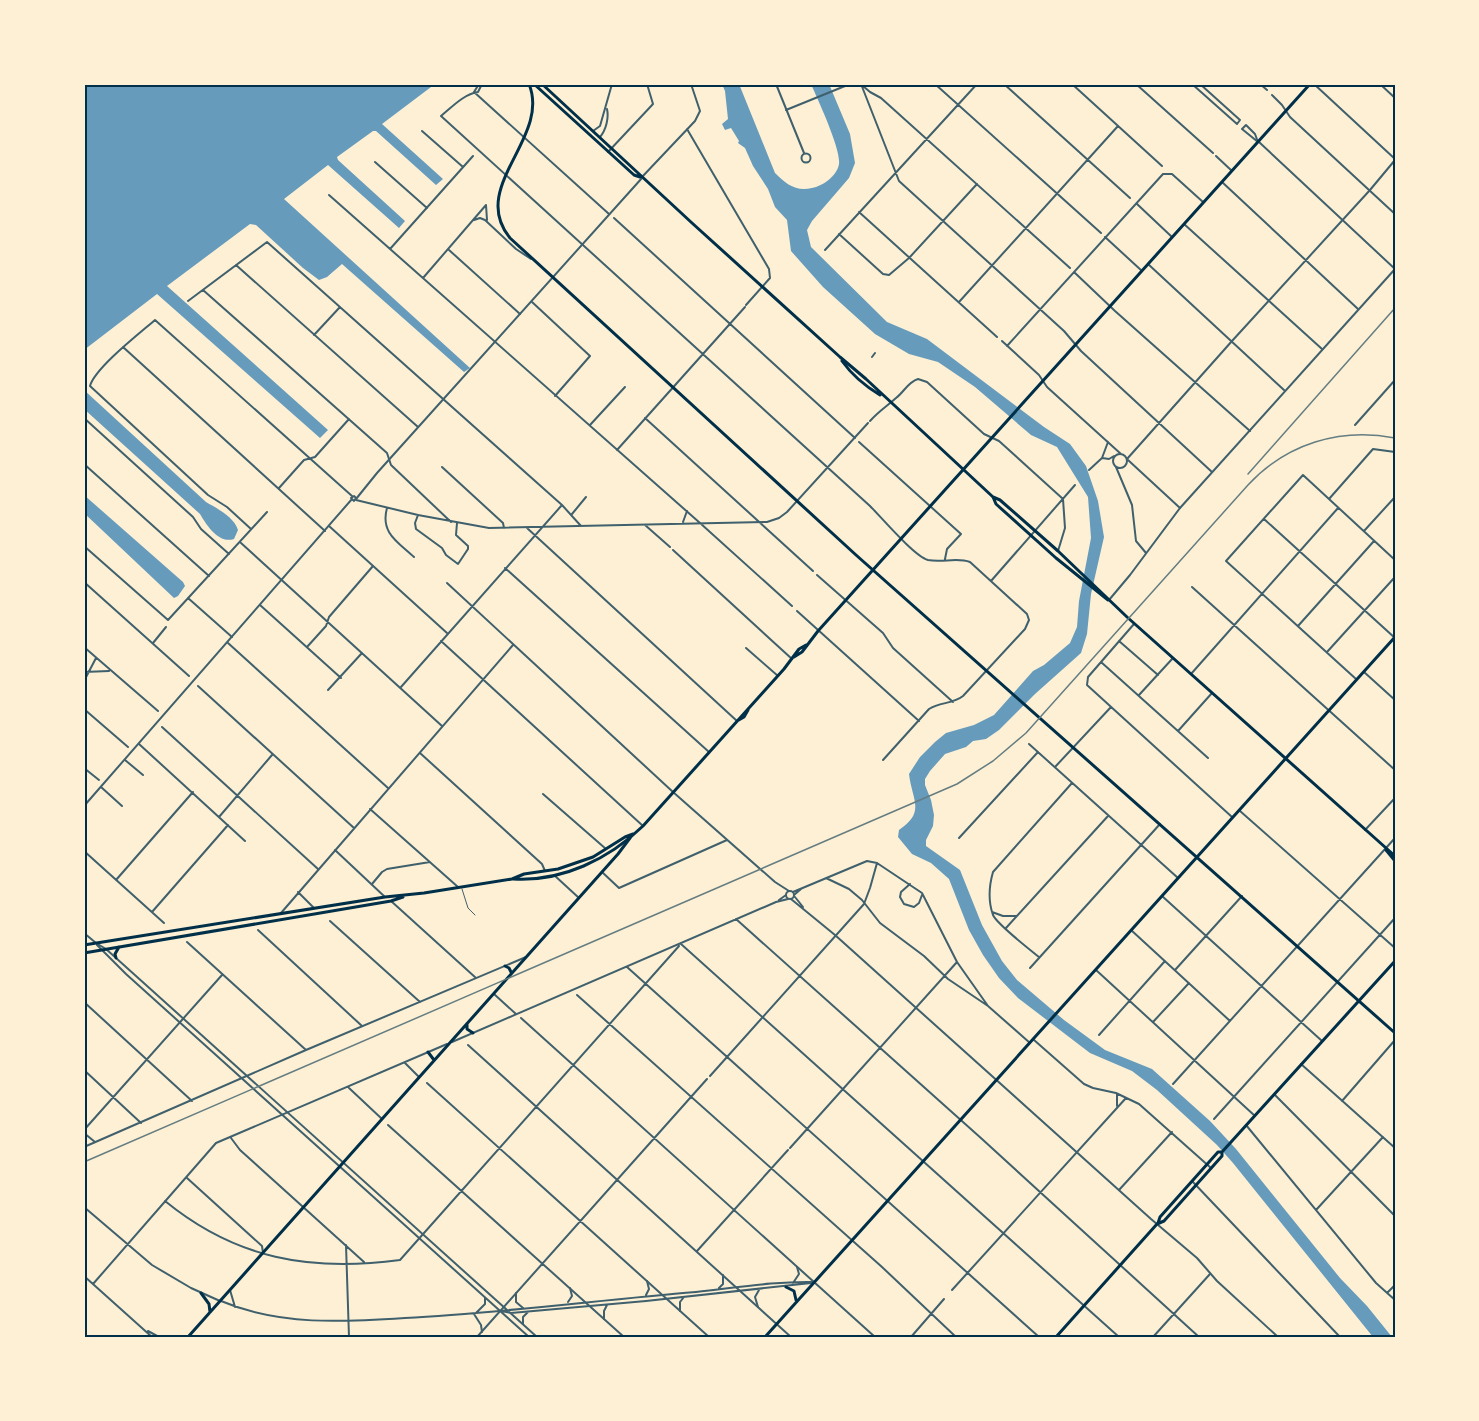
<svg xmlns="http://www.w3.org/2000/svg" width="1479" height="1421" viewBox="0 0 1479 1421" font-family="'Varela Round',sans-serif">
<rect width="100%" height="100%" fill="#fdf0d5"/>
<path fill="#669bbc" d="M84,84H435L382,124L443,179L436,185L376,131H373L337,157L338,160L405,221L399,228L328,165L284,199L470,368L464,372L342,264L327,277L319,280L303,268L256,225L250,224L167,286L328,430L320,438L157,294L84,350Z
M722,84H739L775,173C786,184 796,192 812,188C823,186 837,176 839,164C841,149 818,100 811,84H829L850,134L855,163L849,178L812,221L807,230L811,247L887,322L927,339L1044,427L1070,444L1086,466L1098,501L1104,537L1091,594L1087,634L1081,653L1035,694L999,730L986,739L973,741L966,747L945,754L930,771L925,779V785L931,800L934,815L933,826L926,840V846L960,870L982,925L1002,961L1017,980L1064,1020L1105,1050L1152,1069L1210,1121L1236,1149L1340,1278L1367,1306L1392,1337H1373L1233,1163L1217,1145L1157,1090L1132,1071L1090,1053L1018,998L999,978L983,955L969,930L949,879L931,863L912,854L898,837L899,830C926,812 912,800 909,774L920,757L935,742L946,733L974,725L994,715L1033,671L1044,665L1070,643L1077,627L1079,601L1091,538L1088,497L1057,447L1031,435L975,387L938,362L909,354L875,334L823,287L791,251L787,220L775,207L768,189L753,166L745,148L738,143L739,141L731,128L725,130L722,124L728,119L725,91Z
M84,390L206,502C218,509 234,517 238,530L234,539C219,544 207,526 200,514L84,409Z
M84,495L183,582L185,586L178,596L174,598L84,513Z"/>
<g fill="none" stroke-linecap="round" stroke-linejoin="round">
<path stroke="#3f606c" stroke-width="1" d="M462,889L468,908L475,915"/>
<path stroke="#3f606c" stroke-width="2" d="M482,84L478,92C464,94 452,107 441,116L870,506C882,518 914,556 928,560C942,563 957,557 970,562L1027,614L1029,620L1025,629L963,696C953,704 940,702 929,709L883,760
M776,84L804,153
M861,84L899,181L1064,331L1081,351L1212,472
M935,84L1101,233
M1004,84L1130,198
M1072,84L1162,166
M1136,84L1213,153
M1192,84L1237,124L1240,120L1200,84
M1260,84L1267,90
M1314,84L1395,159
M1380,84L1395,98
M863,86L870,92L881,98L1070,268
M474,92L609,214
M474,92L479,84
M1272,95L1282,105L1290,117L1395,214
M786,110L850,84
M1246,125L1255,134L1258,142L1242,129Z
M687,129L769,269L770,278L746,305
M422,131L463,167
M593,131L600,126L612,84
M600,137C606,130 609,118 607,109
M608,152L653,104L647,84
M801.5 158a4.5 4.5 0 1 1 9 0a4.5 4.5 0 1 1-9 0Z
M1216,156L1232,171
M375,162L427,208
M642,177L695,121L700,111L691,84
M1222,182L1358,309
M329,195L700,523L792,606
M1137,204L1172,237
M486,205L487,220
M859,212L997,337
M614,218L855,438
M474,220L480,218L485,220L516,249L531,259
M1184,224L1322,349
M839,234L883,274L889,275L909,258L977,184
M1105,237L1142,271
M390,249L473,156
M449,250L520,314
M825,250L977,84
M1148,264L1284,390
M236,265L418,427
M1074,272L1115,311L1250,431
M423,278L486,205
M203,290L387,453L391,465L451,522
M188,301L267,242L562,505L581,526
M532,302L590,356L555,396
M959,302L1118,126
M314,335L340,307
M1002,341L1039,375L1047,387L1121,454
M1007,346L1163,174H1172L1203,202
M123,347L325,531
M872,357L875,353
M84,418L193,517L201,529L229,554
M645,418L813,571
M870,421C879,411 886,407 896,398C904,392 908,382 918,379L927,382L984,434L999,441L1063,499L1065,528L1058,551
M590,425L625,387
M1355,425L1395,380
M859,442L961,534L947,549L945,559
M617,450L745,307
M1113 461a7 7 0 1 1 14 0a7 7 0 1 1-14 0Z
M1102,458L1108,442
M1127,459L1232,341L1370,190L1395,160
M1128,460L1180,508
M84,464L209,576
M442,467L503,523L504,528
M1116,467L1132,505L1136,541L1146,553
M1089,470L1102,458L1109,459L1114,456
M279,488L304,460L315,457L349,419
M1329,499L1373,449L1395,452
M356,500L418,515L489,528L767,522L779,518L787,512L868,423
M387,508C380,533 398,542 414,557
M572,514L586,497
M418,515L415,523L416,529L442,548L446,555L458,564L468,549V546L456,535L457,523
M1264,519L1395,638
M683,522L687,511
M645,525L670,547
M329,526L447,633
M527,528L737,721
M251,529L227,507L208,495L90,386C95,368 140,333 155,320L352,496
M1364,531L1395,497
M241,543L442,726
M84,546L168,620L267,512
M673,550L792,659
M505,568L709,752
M817,575L883,633L893,648L953,702
M991,581L1075,485
M84,582L189,676
M447,583L673,792
M1192,587L1395,770
M188,598L232,637
M260,605L341,678
M797,611L919,721
M1134,624L1088,677L1087,685L1232,817
M1298,626L1374,541
M441,641L643,826
M1119,641L1158,675
M153,643L166,627
M228,643L388,788
M84,647L158,711
M307,647L326,626L329,617L373,566
M746,648L778,676
M1327,652L1395,577
M1101,662L1208,758
M84,672L109,671
M1364,672L1395,700
M1191,674L1338,508
M1356,679L1226,561L1303,475L1395,560
M84,681L96,658
M198,686L354,828
M401,687L562,505
M328,690L362,653
M1139,695L1173,658
M84,709L128,747
M162,727L318,869
M1178,731L1212,693
M139,744L245,841
M1029,744L1178,878
M420,753L542,864L545,871
M125,760L143,775
M1055,767L1111,707
M84,768L99,780
M101,787L122,806
M543,794L606,849
M370,809L458,887
M1240,811L1395,948
M219,817L272,755
M1365,830L1395,798
M959,838L1038,752
M335,850L385,897
M84,851L164,923
M602,872L619,888L727,840
M554,875L579,898
M826,878L849,889L862,900L880,923L924,956L948,979L988,1006L1030,1043
M116,880L193,792
M372,884L382,872L387,869L430,862
M910,884L901,892L900,897L904,904L914,907L919,903L922,895
M298,892L314,908
M793,892L867,861L877,863L922,893L957,962L988,1006
M794,895L801,889
M1162,896L1322,1041
M779,900L786,895
M391,901L476,978
M152,912L228,825
M992,912L1003,916H1016
M281,913L513,645
M736,919L982,1139L1199,1337
M330,921L420,1002
M1006,928L1108,816
M258,930L362,1026
M1131,930L1230,1021
M187,942L306,1050
M681,944L1119,1337
M1039,957C1029,949 997,924 993,915C988,901 989,886 993,872L1072,783
M627,967L1039,1337
M1030,968L1160,824
M1096,970L1255,1116
M1175,970L1242,896
M494,994L516,1014
M577,995L882,1267L956,1337
M84,1002L192,1101
M521,1018L875,1337
M1153,1022L1189,983
M1099,1035L1165,961
M1034,1040L1084,1084L1093,1088L1116,1093L1139,1104L1211,1168
M452,1042L776,902L788,899
M468,1045L791,1337
M405,1063L419,1077
M1301,1064L1395,1148
M84,1070L141,1123
M710,1076L864,904L870,888L877,863
M427,1083L709,1337
M1173,1084L1395,838
M349,1088L382,1119
M1117,1094V1106
M1274,1094L1395,1216
M1342,1101L1395,1040
M1214,1119L1395,918
M388,1125L624,1337
M1246,1125L1376,1283L1395,1300
M84,1130L222,975
M84,1133L95,1142
M231,1138L240,1150L364,1262
M84,1147L306,1050L526,957
M790,1148L957,962
M187,1178L262,1246L263,1253
M1192,1181L1340,1337
M1119,1190L1172,1132
M165,1201C236,1259 310,1272 400,1260L679,946
M84,1207L152,1265L191,1288L220,1301
M1316,1210L1383,1137
M346,1245L349,1337
M697,1251L788,1150
M84,1276L152,1337
M93,1284L216,1143L447,1044
M952,1290L1126,1098
M1388,1292L1395,1285
M148,1331L159,1337
M477,1337L707,1079
M911,1337L944,1299
M1153,1337L1210,1274"/>
<path stroke="#3f606c" stroke-width="2" d="M1259,142L1395,269
M354,496L356,498L354,501L351,498Z
M356,499L377,473L642,178
M1109,600L1130,575L1180,508L1395,269
M673,792L775,882L789,891
M84,806L352,499
M786 895a4 4 0 1 1 8 0a4 4 0 1 1-8 0Z
M795,897L803,907
M791,899L835,935L1151,1219L1197,1258L1217,1281L1278,1337
M84,933L96,943L106,949L537,1337
M97,945L126,974L529,1337
M793,1283L799,1274L797,1267
M719,1288L723,1284V1275
M230,1290L235,1307
M516,1293V1302L523,1308
M646,1295L649,1289L647,1281
M221,1301C280,1326 343,1322 405,1318C502,1313 599,1300 696,1292C735,1288 775,1281 814,1282
M568,1302L572,1296L570,1288
M758,1307L755,1297L759,1290
M501,1311L511,1313L646,1301L811,1283
M680,1311V1302L684,1297
M476,1313L485,1304V1298
M474,1314L481,1325L482,1332
M604,1319V1311L607,1305
M523,1324V1317L528,1312"/>
<path stroke="#003049" stroke-width="3" d="M505,966L509,968L511,972
M467,1024V1029L473,1033
M428,1052L434,1060
M1158,1223L1160,1217L1218,1152H1222
M786,1287L794,1291L796,1300
M201,1293L209,1304L210,1312
M188,1337L618,854L630,838
M765,1337L1395,637
M1056,1337L1157,1224L1164,1221L1222,1156V1152L1395,961"/>
<path stroke="#003049" stroke-width="3" d="M529,84C551,138 468,187 510,238L856,555L1395,1033
M534,84L634,175L640,177
M542,84L692,223L840,357L866,379L993,497L996,504L1056,558L1108,600
M842,361C852,375 865,386 880,395
M993,497L1000,500L1058,551L1127,617L1395,856
M794,657L802,652L818,631L1310,84
M737,721L744,717L748,710
M1386,850L1395,861
M513,879C562,882 609,859 643,826L784,669L799,649L806,645
M84,945L385,897L424,893L512,879L524,874L558,869L593,857L625,837L633,834
M84,953L391,901L403,897
M116,958L115,954L119,947"/>
<path stroke="#657d81" stroke-width="1.5" d="M1248,474L1395,308
M84,1162L957,784L993,761L1026,733L1248,485C1286,444 1340,427 1395,438"/>
</g>
<rect width="1479" height="1421" fill="none" stroke="#fdf0d5" stroke-width="171"/>
<rect x="86" y="86" width="1308" height="1250" fill="none" stroke="#003049" stroke-width="2"/>
</svg>
